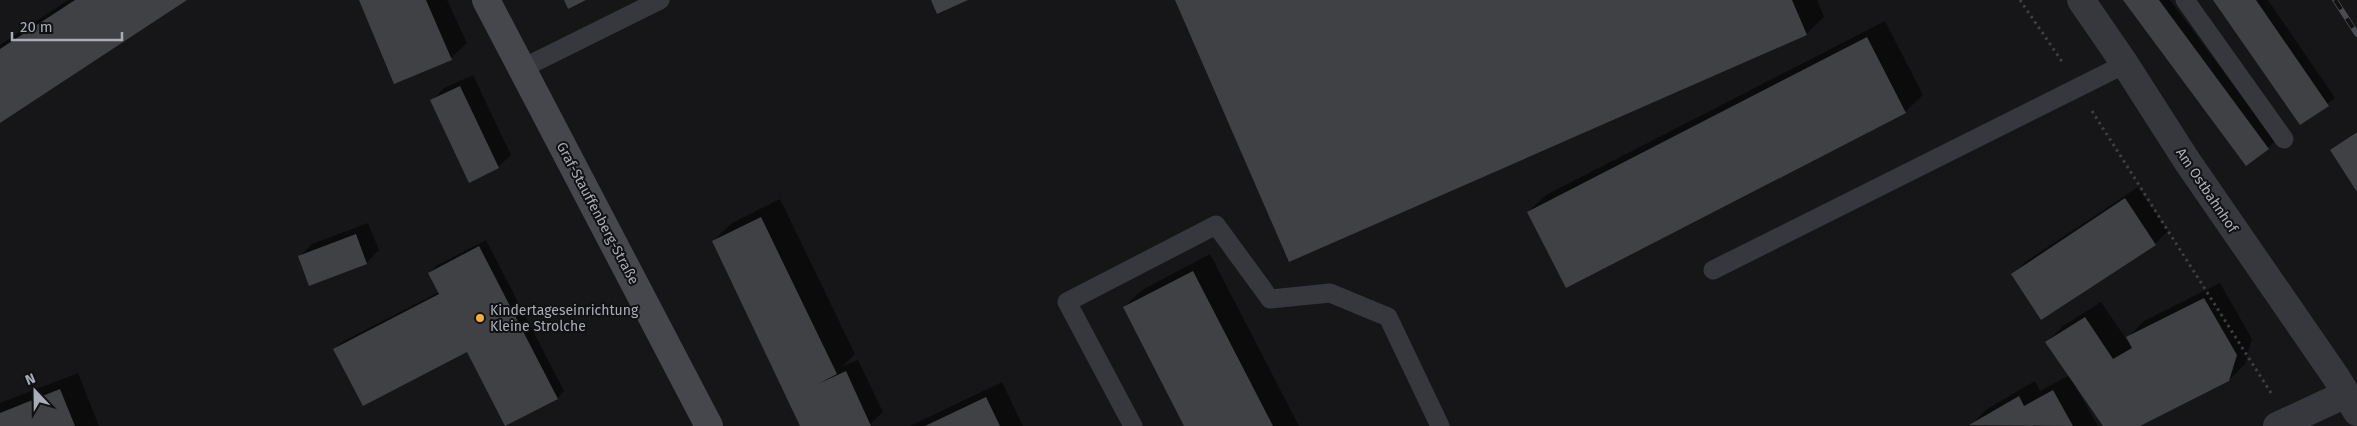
<svg xmlns="http://www.w3.org/2000/svg" width="2357" height="426" viewBox="0 0 2357 426" font-family="'Fira Sans',sans-serif">
<rect width="100%" height="100%" fill="#161618"/>
<path fill="#0007" d="M68,0H185L0,121V45Z
M361,0H447L467,43L451,58Z
M1176,0H1817L1824,17L1806,34Z
M2125,0H2170L2275,141L2268,148Z
M2215,0H2268L2335,98L2301,124Z
M1885,21L1923,95L1905,112L1528,212L1546,195Z
M473,75L511,155L498,167L432,101L444,88Z
M2357,131V190L2331,150Z
M2138,187L2168,231L2155,244L2042,318L2013,274L2025,262Z
M780,199L855,354L843,366L858,360L883,412L868,426H802L713,241L732,223Z
M368,223L379,250L366,263L299,257L312,244Z
M486,240L564,391L558,398L506,425L468,350L335,349L342,342L439,292L429,273L436,266Z
M1210,254L1299,426H1185L1124,307L1142,290Z
M2220,283L2252,339L2245,364L2229,380L2137,426H2105L2078,387L2076,388L2098,426L1971,425L1987,409L2035,381L2040,391L2070,375L2047,342L2063,326L2101,302L2129,343L2128,337L2144,321Z
M78,373L99,426H0V403Z
M1002,382L1023,426H910Z"/>
<path fill="#404145" d="M75,0H187L0,123V49Z
M359,0H426L452,60L394,84Z
M564,0H586L568,9Z
M931,0H968L937,14Z
M1175,0H1792L1807,35L1289,262Z
M2123,0H2159L2269,149L2246,166Z
M2213,0H2256L2329,106L2300,125Z
M1867,37L1906,113L1566,288L1527,212Z
M460,86L499,168L469,183L430,100Z
M2357,132V192L2330,150Z
M2125,198L2156,245L2041,320L2011,274Z
M761,217L837,374L818,384L846,371L871,426H800L712,241Z
M356,234L367,264L309,286L298,256Z
M479,246L558,399L505,426L467,352L363,406L333,349L439,294L428,273Z
M1193,271L1273,426H1184L1123,307Z
M2204,298L2237,355L2229,381L2140,426H2103L2045,342L2085,317L2113,359L2132,348L2126,337Z
M60,389L75,426H0V413Z
M2053,390L2073,426L1969,425L2019,396L2024,406Z
M986,397L1000,426H925Z"/>
<g fill="none" stroke-linecap="round" stroke-linejoin="round">
<path stroke="#3d3f44" stroke-width="3" stroke-dasharray="2.5 4" stroke-linecap="butt" d="M2020,0L2063,63
M2092,111L2271,393"/>
<path stroke="#37383d" stroke-width="19" d="M2185,0L2284,139
M523,68L660,0
M1713,270L2125,64
M1133,426L1067,302L1216,225L1270,299L1330,293L1388,317L1440,426"/>
<path stroke="#37383d" stroke-width="28" d="M2277,426L2346,394"/>
<path stroke="#37383d" stroke-width="28" d="M2081,0L2125,64L2187,161L2336,377L2357,412"/>
<path stroke="#45474d" stroke-width="28" d="M486,0L709,426"/>
<g stroke="#4a4c52" stroke-width="5.5">
<path id="rail" d="M2335,0L2357,34"/>
</g>
<use href="#rail" stroke="#111113" stroke-width="4" stroke-dasharray="11" stroke-linecap="butt"/>
</g>
<circle fill="#f2b134" stroke="#111113" stroke-width="2" cx="480" cy="318" r="5"/>
<g text-anchor="middle" stroke-width="4" stroke-linejoin="round" paint-order="stroke">
<g font-size="14" fill="#a8adb8" stroke="#111113">
<text transform="translate(2207 190) rotate(56)" y="5">Am Ostbahnhof</text>
<text transform="translate(598 213) rotate(62)" y="5">Graf-Stauffenberg-Straße</text>
</g>
<g font-size="14" fill="#a8adb8" stroke="#111113" text-anchor="start">
<text x="490" y="315">Kindertageseinrichtung<tspan x="490" dy="16">Kleine Strolche</tspan></text>
</g>
</g>
<g transform="translate(35 391) rotate(338)" stroke="#111113" stroke-width="4" paint-order="stroke">
<path d="M0-4L9 19L0 12L-9 19Z" fill="#a8adb8"/>
<text y="-8" font-size="14" font-weight="bold" text-anchor="middle" fill="#a8adb8">N</text>
</g>
<path d="M12 32v8h110v-8" fill="none" stroke="#a8adb8" stroke-width="2.5"/>
<text x="20" y="32" font-size="15" fill="#a8adb8" stroke="#111113" stroke-width="4" paint-order="stroke">20 m</text>
</svg>
